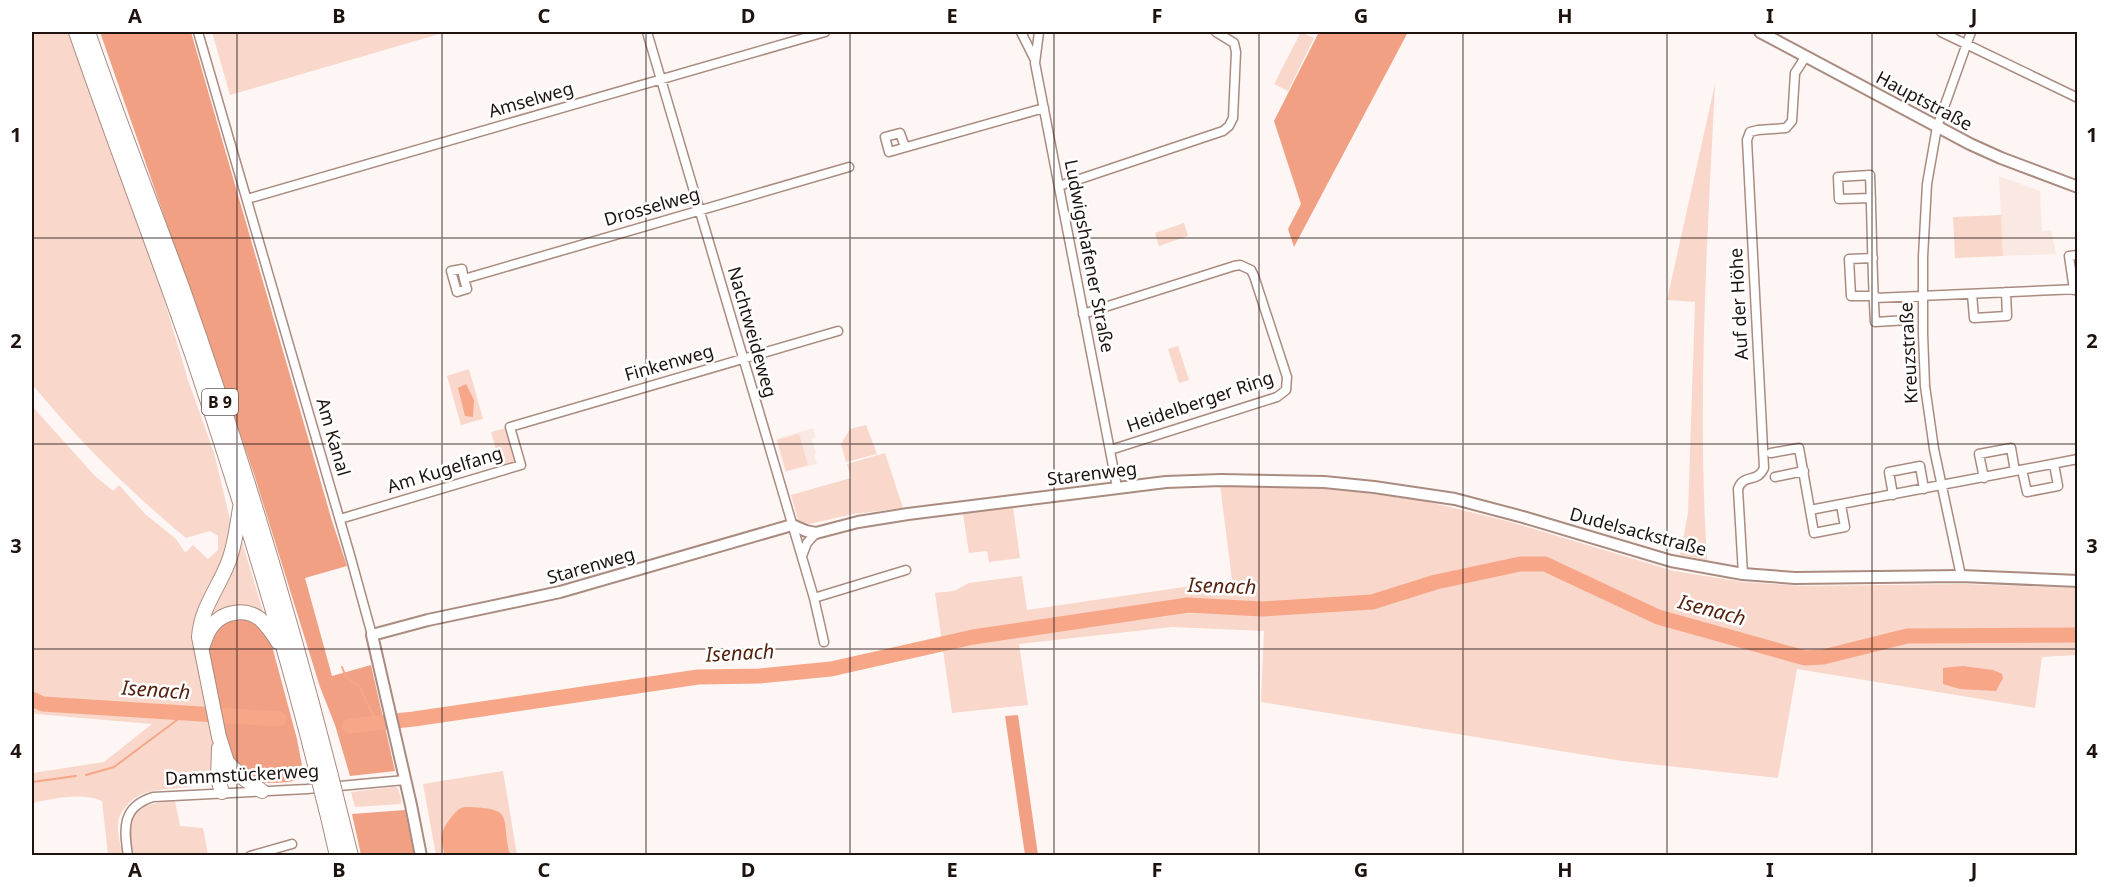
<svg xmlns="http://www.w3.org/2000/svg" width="2109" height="887" viewBox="0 0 2109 887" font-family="'Noto Sans',sans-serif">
<rect width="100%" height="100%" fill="#fdf6f4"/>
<path fill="#fae9e3" d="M1999,176L2040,191L2042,231L2051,230L2056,254L2003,256Z
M813,428L816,437L812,439L816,453L814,454L817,464L785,472L776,439Z"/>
<path fill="#f9d7ca" d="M32,32H70L162,293L188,380L214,453L230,519L229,541L225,557L197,612L196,649L215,740L212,776C188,797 152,780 129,803C122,810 118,817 118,827C118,837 121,847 123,855H108L102,801C80,792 54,799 32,803V773L104,762L152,724L36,714L32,712V406L94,475L113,491L119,485L145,514L176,539L184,551L186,552L193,545L208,559L218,550V536L210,531L186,538C130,492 78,440 32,384Z
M212,32H446L230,95Z
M1301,32L1314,38L1288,91L1274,84Z
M1715,84C1707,243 1697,402 1707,560L1680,555L1688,513L1695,302L1667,300Z
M2001,215L2003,256L1955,258L1953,217Z
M1184,223L1188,236L1159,246L1155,233Z
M1178,346L1189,380L1179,383L1168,349Z
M469,369L483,419L461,425L447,376Z
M866,425L877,454L846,462L841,444L850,429Z
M506,428L517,462L501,467L491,432Z
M799,434L808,465L786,471L777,440Z
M885,453L903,508L853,514L809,524L798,520L791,495L851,478L847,464Z
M1220,485L1300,487L1357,492L1425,501L1507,521L1674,571L1743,582L1802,586L1962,584L2077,588V655L2042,657L2035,708L1797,669L1778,778L1622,761L1261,702L1264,631L1172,627L1019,644L1028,705L952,713L935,593L954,591L969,583L1022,576L1027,610L1232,580Z
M1013,507L1020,558L989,562L987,551L969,553L963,514Z
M239,532L265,618L204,631Z
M503,771L517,855H436L423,784Z
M394,787L398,788L401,798V804L355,807L351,792Z
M175,801L180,826L203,828L208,855H133C126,814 132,804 175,801Z"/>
<path fill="#f1a083" d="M100,32H191L332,521L347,566L305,578L332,676L371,665L395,771L350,776L335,725L320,687L254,474Z
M1319,32H1408L1294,247L1288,229L1301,204L1274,121Z
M231,618H250L264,627L272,646L297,739L304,776C294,783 285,782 273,783C223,785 222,727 216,691C214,679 206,656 208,645C210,630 219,625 231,618Z
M1018,715L1038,855H1025L1005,716Z
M405,810L414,855H361L352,814Z"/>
<path fill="#f7a688" d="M466,384L474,400L473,417L465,416L458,388Z
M1963,666L1993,670L2002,674L2003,678L1996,691L1960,689L1943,684V668Z
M465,807C517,808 500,817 510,855H445C439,836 441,830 453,815C458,810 459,808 465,807Z"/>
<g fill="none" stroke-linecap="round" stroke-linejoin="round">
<path stroke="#f7a688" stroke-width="2" d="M342,667L346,677L359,686L377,723
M86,775L114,767L185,714
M32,782L76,776"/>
<path stroke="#f7a688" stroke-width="15" d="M32,699L43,704L279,719
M349,726L414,719L698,677L760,676L831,669L973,637L1188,605L1262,609L1372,602L1436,582L1520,564H1545L1658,617L1805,658L1823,657L1907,636L2078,635"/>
<g stroke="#aa8b80" stroke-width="11">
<path id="minor" d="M198,32L350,555L372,635
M647,32L814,598L824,642
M1021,32L1034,58
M1039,32L1035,63L1117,487
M1941,32L2078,98
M905,147L900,133L885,137L889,152L1044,108
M1059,186L1223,131L1229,126L1233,118L1236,52L1234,43L1216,32
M1871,198L1839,199L1838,177L1870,175C1872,224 1872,274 1875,322L1908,320L1906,297
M247,199L825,32
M1873,258L1849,259L1851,296H1875
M464,279L467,289L457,292L451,271L462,269L464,279L849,167
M2074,290L2069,256L2078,255
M1972,294L1974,318L2007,316L2006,292
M1875,298L2078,289
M1083,314L1234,266L1240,265L1251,270L1254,276L1287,377L1286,390L1277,397L1110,450
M1771,453L1799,448L1810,510L2078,459
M2022,470L2027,492L2058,486L2054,464
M1775,477L1804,471
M1984,478L1979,454L2011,448L2015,471
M1893,495L1889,472L1920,466L1924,489
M1810,510L1814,533L1845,527L1841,505
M340,519L521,465L510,427L838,331
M802,556L807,543L816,533
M1743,574L1738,489C1743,473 1757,484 1764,468L1747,140L1750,132L1758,130L1786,128L1792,121L1795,73L1806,56
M1961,576L1934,449L1925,386L1923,334V257L1927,184L1937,127L1971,32
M814,598L906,570
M128,856C124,829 121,807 153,797L307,789L405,780
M250,856L292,844"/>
</g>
<g stroke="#aa8b80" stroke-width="14">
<path id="tertiary" d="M1760,32L1970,144L2001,158L2078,187
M421,856L411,805L372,635L428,620L560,592L792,525L806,531L816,533L858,522L908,514L1166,482L1221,480L1324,482L1374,487L1455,499L1523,517L1671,561L1743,574L1795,578L1961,576L2078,581"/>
</g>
<g stroke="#aa8b80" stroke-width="16">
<path id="trunk" d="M76,32C114,142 156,250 194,360C240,498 283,636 318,777
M88,32C117,117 151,202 182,287C239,447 289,611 331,776
M240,508C237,526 235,546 228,563C218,589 201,608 199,637L219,737L227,762L243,778L262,791
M202,648C205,640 207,632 212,626C223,611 246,608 260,619C267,625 273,634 278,642
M219,748L218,779L222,792
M341,816L351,856
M328,817L337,856"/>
</g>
<use href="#minor" stroke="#fff" stroke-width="8"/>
<use href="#tertiary" stroke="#fff" stroke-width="10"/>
<use href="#trunk" stroke="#fff" stroke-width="14"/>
<g stroke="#aa8b80" stroke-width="16" stroke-linecap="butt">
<path id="trunk-bridge" d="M331,776L341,816
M318,777L328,817"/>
</g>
<use href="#trunk-bridge" stroke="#fff" stroke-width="14"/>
</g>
<path fill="none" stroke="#1e130f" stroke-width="1.5" stroke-opacity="0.55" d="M237,32V856M442,32V856M646,32V856M850,32V856M1054,32V856M1259,32V856M1463,32V856M1667,32V856M1872,32V856M32,238H2078M32,444H2078M32,649H2078"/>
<g text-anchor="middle" stroke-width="5" stroke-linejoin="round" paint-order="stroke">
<rect fill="#fff" stroke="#625a57" stroke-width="1.5" x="202" y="389" width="36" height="26" rx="4.5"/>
<g font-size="16" font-weight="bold" fill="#1e130f">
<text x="220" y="408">B 9</text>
</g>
<g font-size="18" fill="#1e130f" stroke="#fff">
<text transform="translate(531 100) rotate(-16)" y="6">Amselweg</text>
<text transform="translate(1924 101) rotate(28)" y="6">Hauptstraße</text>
<text transform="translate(652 207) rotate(-16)" y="6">Drosselweg</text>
<text transform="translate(1089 256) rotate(79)" y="6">Ludwigshafener Straße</text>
<text transform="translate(1739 304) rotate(-93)" y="6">Auf der Höhe</text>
<text transform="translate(752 332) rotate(74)" y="6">Nachtweideweg</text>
<text transform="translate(1909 353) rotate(-93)" y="6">Kreuzstraße</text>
<text transform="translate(669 363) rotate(-16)" y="6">Finkenweg</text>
<text transform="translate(1200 402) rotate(-19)" y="6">Heidelberger Ring</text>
<text transform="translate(333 437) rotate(74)" y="6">Am Kanal</text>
<text transform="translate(445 470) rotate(-17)" y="6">Am Kugelfang</text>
<text transform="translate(1092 474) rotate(-7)" y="6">Starenweg</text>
<text transform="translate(1638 532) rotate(15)" y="6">Dudelsackstraße</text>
<text transform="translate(591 566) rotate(-16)" y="6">Starenweg</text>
<text transform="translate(242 775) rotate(-3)" y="6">Dammstückerweg</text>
</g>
<g font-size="20" font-style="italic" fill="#54220e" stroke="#fff">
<text transform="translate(1222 586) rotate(2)" y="7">Isenach</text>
<text transform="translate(1712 610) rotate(15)" y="7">Isenach</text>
<text transform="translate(740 653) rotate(-3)" y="7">Isenach</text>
<text transform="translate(156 690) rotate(4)" y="7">Isenach</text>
</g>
</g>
<rect width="2109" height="887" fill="none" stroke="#ffffff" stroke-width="66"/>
<rect x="33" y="33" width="2043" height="821" fill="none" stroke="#1e130f" stroke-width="2"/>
<g font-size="20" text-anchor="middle" font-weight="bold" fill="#1e130f">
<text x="135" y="23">A</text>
<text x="339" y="23">B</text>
<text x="544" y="23">C</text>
<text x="748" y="23">D</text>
<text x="952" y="23">E</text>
<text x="1157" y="23">F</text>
<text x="1361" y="23">G</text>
<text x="1565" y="23">H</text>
<text x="1770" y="23">I</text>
<text x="1974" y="23">J</text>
<text x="16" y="142">1</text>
<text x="2092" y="142">1</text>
<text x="16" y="348">2</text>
<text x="2092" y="348">2</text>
<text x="16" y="553">3</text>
<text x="2092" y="553">3</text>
<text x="16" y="758">4</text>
<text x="2092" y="758">4</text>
<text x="135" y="877">A</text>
<text x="339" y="877">B</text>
<text x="544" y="877">C</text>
<text x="748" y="877">D</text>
<text x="952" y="877">E</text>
<text x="1157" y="877">F</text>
<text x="1361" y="877">G</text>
<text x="1565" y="877">H</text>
<text x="1770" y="877">I</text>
<text x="1974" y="877">J</text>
</g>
</svg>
